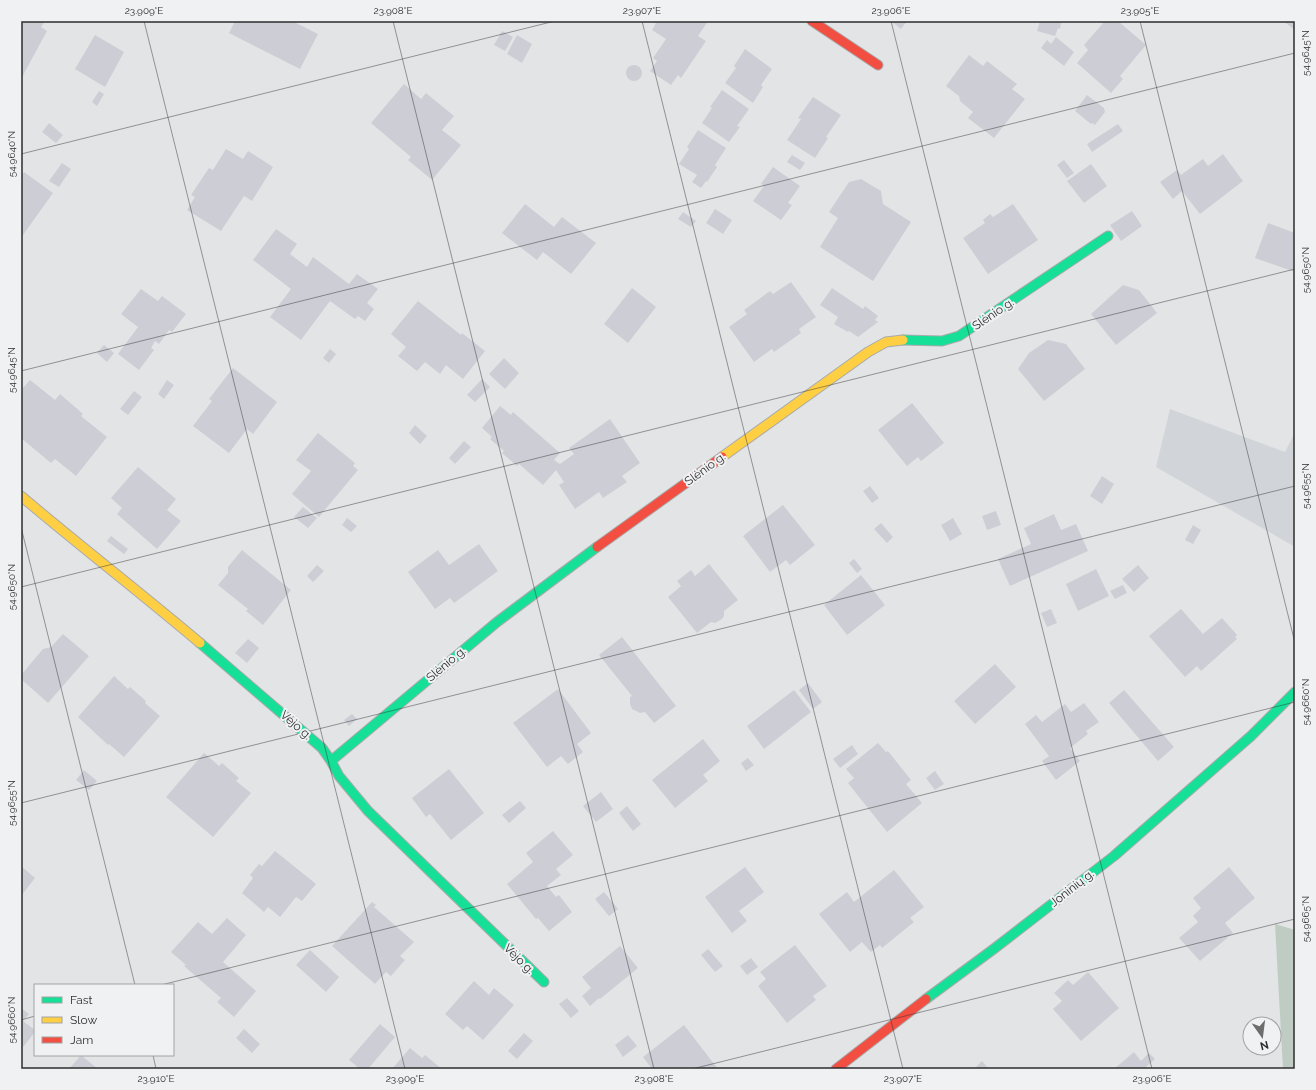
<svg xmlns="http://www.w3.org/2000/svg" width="1316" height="1090" viewBox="0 0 1316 1090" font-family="Raleway,sans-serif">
<rect width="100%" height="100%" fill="#e3e4e5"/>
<path fill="#d1d5d9" d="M1170,409L1285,452L1295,432V547L1156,467Z"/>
<path fill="#beccc4" d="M1275,924L1295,930V1069H1283Z"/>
<path fill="#cdced5" d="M21,21H45L41,27L47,31L21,79Z
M235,21H292L318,34L300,69L229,33Z
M657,21H708L698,36L706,41L681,78L678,75L671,85L650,71L657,61L653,58L666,39L652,30Z
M891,21H907L901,29Z
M1040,21H1059V22L1061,23L1060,29L1058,28L1055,36L1037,31Z
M1105,21H1118L1146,45L1120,76L1123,79L1111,93L1077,63L1088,50L1084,45Z
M1283,21H1295V30Z
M502,31L513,37L505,51L494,45Z
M95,35L124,52L105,87L75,69Z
M517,35L532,44L522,63L507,54Z
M1056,37L1074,52L1064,66L1041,48L1047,40L1051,44Z
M745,49L772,69L761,85L763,87L753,103L725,83L736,68L734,66Z
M969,55L983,66L987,61L1017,84L1012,89L1025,99L994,138L968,118L973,112L960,101L959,96L946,86Z
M626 73a8 8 0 1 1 16 0a8 8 0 1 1-16 0Z
M404,84L421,99L426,93L454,116L442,130L461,145L432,180L408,160L411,157L371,123Z
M722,90L749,109L737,126L740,127L729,142L702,123L712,108L710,107Z
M99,91L104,94L97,106L92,102Z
M1087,95L1104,108L1105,112L1095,125L1092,123L1091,124L1075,111Z
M813,97L841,115L826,137L828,138L815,158L787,140L801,119L798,118Z
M49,123L63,135L56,143L42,132Z
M1118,124L1123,131L1092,152L1087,144Z
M698,130L726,148L715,165L717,167L707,182L706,181L701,188L692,182L697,175L679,164L689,149L687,147Z
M226,149L243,159L248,151L273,167L252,201L244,196L221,231L187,210L195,197L191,195L209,168L213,170Z
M1223,154L1243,181L1200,214L1182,191L1173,199L1160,182L1177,170L1181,175L1203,159L1208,166Z
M792,155L805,163L800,170L787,162Z
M1064,160L1074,173L1067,178L1057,165Z
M62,163L71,169L59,187L49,181Z
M1091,164L1107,186L1084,203L1067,181Z
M773,167L800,186L788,203L792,205L781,220L753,201L764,186L761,184Z
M24,172L53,193L23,235L21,234V176Z
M861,179L881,191L883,204L911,222L873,281L820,247L838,218L829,212L849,182Z
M525,204L554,227L562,217L596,243L571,274L543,252L537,260L502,233Z
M1013,204L1038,240L988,274L963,238L985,223L983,220L990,214L993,217Z
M715,209L732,220L723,234L706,223Z
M1132,211L1142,226L1121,241L1110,225Z
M683,212L696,221L691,227L678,219Z
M1268,223L1295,233V272L1255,258Z
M276,229L297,244L290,254L307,267L313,257L349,284L357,274L378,289L367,303L374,309L365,321L358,316L355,319L330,301L301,340L270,317L291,289L253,260Z
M791,282L816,317L799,329L801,333L774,352L772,349L754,362L729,327L747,314L744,310L770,291L773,294Z
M1123,285L1139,290L1157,313L1116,345L1091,314Z
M632,288L656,307L628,343L604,324Z
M832,288L863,309L865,306L878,316L875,320L878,322L858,337L849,331L848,332L834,324L838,317L820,305Z
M141,289L158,301L162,296L186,314L172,332L169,330L159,344L155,341L151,348L154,350L139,370L118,354L138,327L121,314Z
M418,301L461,335L462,333L485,351L463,379L446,365L440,374L425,362L417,371L398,356L406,347L391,334Z
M1048,340L1066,344L1085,369L1044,401L1018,369L1029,353Z
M104,345L114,353L107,362L97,353Z
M330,349L336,354L329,363L323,358Z
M504,358L519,373L505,389L489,374Z
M233,368L277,402L253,434L247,429L229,453L193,426L212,401L209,399Z
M482,379L490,387L475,402L467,395Z
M30,380L55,400L60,394L83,414L81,416L107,437L76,476L55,459L51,463L21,438V390Z
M167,380L174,385L164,399L158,394Z
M134,391L142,397L128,415L120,409Z
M912,403L944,443L921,461L918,457L907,466L878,430Z
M500,406L511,415L513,412L560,453L554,460L560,464L574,454L569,448L610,419L640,463L622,476L627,482L603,498L599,492L575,509L559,485L564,482L556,470L543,485L519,464L517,466L502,453L504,451L490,439L492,437L482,428Z
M415,425L427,436L420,444L409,433Z
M318,433L355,463L353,466L358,470L319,517L292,494L311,471L296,460Z
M464,441L471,447L455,464L449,458Z
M138,467L176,499L167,510L181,521L157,549L117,514L122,508L111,498Z
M1102,476L1114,484L1102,504L1090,496Z
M870,486L879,498L872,503L863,491Z
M783,505L815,545L790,565L786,560L770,572L743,536Z
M303,507L317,518L308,528L294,517Z
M996,511L1001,525L987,530L982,516Z
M1054,514L1061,530L1076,524L1088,551L1010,586L998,559L1031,544L1024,528Z
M347,518L357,526L351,532L342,525Z
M953,518L962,534L950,541L941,525Z
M881,523L893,537L887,543L874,529Z
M1193,525L1201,530L1193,544L1185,540Z
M111,536L128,549L124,554L107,541Z
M479,544L498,571L454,603L450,598L435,609L408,572L438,550L449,565Z
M242,550L291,590L263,625L246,611L248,609L218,585L228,573V567Z
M854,559L862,569L857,573L849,563Z
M709,564L738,600L724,611V616L722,619L715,623L711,622L697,633L668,597L681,586L677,581L691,570L695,576Z
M317,565L324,571L313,582L307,576Z
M1138,565L1149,578L1134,592L1122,579Z
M1096,569L1109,596L1078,611L1066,584Z
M861,575L885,605L847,635L824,605Z
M1123,585L1127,593L1115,599L1110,591Z
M1051,609L1057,623L1047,627L1041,613Z
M1181,609L1203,634L1222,618L1237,635L1235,637L1237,639L1201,671L1197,666L1185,677L1149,636Z
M63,634L89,656L48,703L21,679V675L43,649L51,647Z
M622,637L676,706L654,723L645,712L640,713L632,709L630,704V697L632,696L599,655Z
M248,639L259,648L247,663L235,653Z
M995,664L1016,687L975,724L954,701Z
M114,676L128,689L130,687L146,701L145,703L160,716L124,757L109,744L108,745L78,717Z
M808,683L822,702L813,709L799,690Z
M558,689L591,733L577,744L583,752L568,764L561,756L547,767L513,723Z
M794,690L811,712L764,749L747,726Z
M1124,690L1174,747L1158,761L1109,703Z
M1084,703L1099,722L1086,731L1088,734L1070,748L1080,761L1056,780L1042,761L1049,756L1025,724L1036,715L1042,722L1065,704L1071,712Z
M352,714L357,719L349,726L344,720Z
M703,739L720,761L703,775L708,781L675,808L652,780Z
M878,743L886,752L888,751L911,780L906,784L922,803L887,832L848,783L854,778L846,769Z
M852,745L858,754L840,768L833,759Z
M204,753L219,766L222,763L239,778L236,781L251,793L213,837L166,797Z
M748,758L754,765L746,771L741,763Z
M449,769L484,813L451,840L430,814L426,817L412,798Z
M84,770L97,781L89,790L76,780Z
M935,771L944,784L935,790L926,778Z
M601,792L613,809L596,822L583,806Z
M520,801L526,808L509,823L502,815Z
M627,806L641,824L633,831L619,813Z
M553,831L573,855L556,869L561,875L547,886L556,897L559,895L572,912L549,931L538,918L536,919L507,884L533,862L526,853Z
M275,851L316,884L302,901L296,897L280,917L268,907L264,912L242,893L253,878L250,875L259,864L262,866Z
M21,866L35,878L21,896Z
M745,867L764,892L739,911L747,921L732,933L705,897Z
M1229,867L1255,898L1225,923L1233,933L1200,961L1179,938L1198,922L1193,916L1201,908L1193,898Z
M894,870L924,907L910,918L914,922L882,948L880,945L871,952L862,942L850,952L819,914L847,892L854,902Z
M604,892L618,909L609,916L595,899Z
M372,902L376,905L374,907L414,942L400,956L405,960L391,976L386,972L375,984L332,946Z
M227,918L246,935L223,962L256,991L234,1017L217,1002L221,998L184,966L186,965L171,952L198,922L212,934Z
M795,945L827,986L813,996L816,1000L787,1023L758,986L766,979L760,972Z
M620,946L638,968L600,999L599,998L590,1006L582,996L591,988L582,977Z
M708,949L723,966L715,972L701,955Z
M310,950L339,977L326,992L296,965Z
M751,958L758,967L747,975L740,966Z
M1088,972L1119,1008L1081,1041L1053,1009L1062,1001L1054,993L1068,980L1073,985Z
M474,981L489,995L494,988L514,1005L483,1040L467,1026L463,1030L445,1014Z
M567,998L579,1011L571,1018L559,1004Z
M21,1008L29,1014L23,1021L35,1030V1032L23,1047L21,1045Z
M380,1024L395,1037L368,1069H360L349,1060Z
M684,1025L718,1069H652L643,1057Z
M244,1029L260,1044L252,1053L236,1038Z
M524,1033L533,1041L517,1059L508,1051Z
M628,1035L637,1046L623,1057L615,1045Z
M410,1048L422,1058L425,1055L442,1069H392Z
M1134,1052L1141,1061L1149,1053L1155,1059L1146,1067L1148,1069H1114Z
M81,1055L98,1069H69Z
M982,1061L989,1069H974Z"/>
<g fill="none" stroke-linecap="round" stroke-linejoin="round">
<g stroke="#a9aaab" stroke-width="11">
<path id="fast" d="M903,340L942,341L959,336L1108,236
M200,643L322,748L331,761L339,776L368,811L544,982
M331,761L497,622L597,547
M926,999L995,948L1114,856L1251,736L1295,692"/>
</g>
<g stroke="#a9aaab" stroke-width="11">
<path id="slow" d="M722,457L868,352L886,342L903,340
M21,496C80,546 141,593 200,643"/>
</g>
<g stroke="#a9aaab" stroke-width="11">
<path id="jam" d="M812,21L878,65
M597,547L722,457
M836,1069L926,999"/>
</g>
<use href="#fast" stroke="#16e098" stroke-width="9"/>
<use href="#slow" stroke="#ffcf43" stroke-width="9"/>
<use href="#jam" stroke="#f24e42" stroke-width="9"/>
</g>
<path fill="none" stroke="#2d2d2e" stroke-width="1" stroke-opacity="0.45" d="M144,21L405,1069M393,21L654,1069M642,21L903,1069M891,21L1152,1069M1140,21L1295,643M21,154L555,21M21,371L1295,53M21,527L135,985M21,587L1295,269M21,803L1295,486M161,985L1295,702M21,1020L35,1016M153,1055L156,1069M692,1069L1295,919"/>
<g text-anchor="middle" stroke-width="4" stroke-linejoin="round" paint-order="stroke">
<g font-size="12" fill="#2d2d2e" stroke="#f0f1f3">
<text transform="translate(993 314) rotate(-34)" y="4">Slėnio g.</text>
<text transform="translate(705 469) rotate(-36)" y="4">Slėnio g.</text>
<text transform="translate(446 664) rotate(-40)" y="4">Slėnio g.</text>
<text transform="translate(296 725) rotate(41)" y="4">Vėjo g.</text>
<text transform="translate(1072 888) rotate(-38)" y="4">Joninių g.</text>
<text transform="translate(519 959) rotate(44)" y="4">Vėjo g.</text>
</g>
</g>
<rect width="1316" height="1090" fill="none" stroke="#f0f1f3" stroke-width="44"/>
<rect x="34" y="984" width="140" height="72" fill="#f0f1f3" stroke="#a2a3a4"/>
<rect x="42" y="997" width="20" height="6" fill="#16e098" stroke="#a2a3a4"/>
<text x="70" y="1004" font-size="12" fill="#2d2d2e">Fast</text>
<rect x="42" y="1017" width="20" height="6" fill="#ffcf43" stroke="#a2a3a4"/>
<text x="70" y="1024" font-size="12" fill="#2d2d2e">Slow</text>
<rect x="42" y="1037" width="20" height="6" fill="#f24e42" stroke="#a2a3a4"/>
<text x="70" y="1044" font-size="12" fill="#2d2d2e">Jam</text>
<g transform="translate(1262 1036) rotate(166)"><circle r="19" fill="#f0f1f3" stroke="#a2a3a4"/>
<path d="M0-3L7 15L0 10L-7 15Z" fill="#6d6d6e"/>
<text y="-6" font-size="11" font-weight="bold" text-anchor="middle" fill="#2d2d2e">N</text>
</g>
<rect x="22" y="22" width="1272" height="1046" fill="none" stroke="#2d2d2e" stroke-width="1.5"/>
<g font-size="10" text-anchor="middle" fill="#2d2d2e">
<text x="144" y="14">23.909°E</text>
<text x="393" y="14">23.908°E</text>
<text x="642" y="14">23.907°E</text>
<text x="891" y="14">23.906°E</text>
<text x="1140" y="14">23.905°E</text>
<text transform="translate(1305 53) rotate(-90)" y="4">54.9645°N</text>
<text transform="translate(11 154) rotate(-90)" y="4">54.9640°N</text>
<text transform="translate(1305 270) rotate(-90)" y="4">54.9650°N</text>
<text transform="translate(11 370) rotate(-90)" y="4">54.9645°N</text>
<text transform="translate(1305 486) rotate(-90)" y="4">54.9655°N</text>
<text transform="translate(11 587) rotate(-90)" y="4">54.9650°N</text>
<text transform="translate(1305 702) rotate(-90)" y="4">54.9660°N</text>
<text transform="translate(11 803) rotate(-90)" y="4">54.9655°N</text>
<text transform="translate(1305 919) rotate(-90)" y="4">54.9665°N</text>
<text transform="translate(11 1020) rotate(-90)" y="4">54.9660°N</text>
<text x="156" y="1082">23.910°E</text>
<text x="405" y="1082">23.909°E</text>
<text x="654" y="1082">23.908°E</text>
<text x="903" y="1082">23.907°E</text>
<text x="1152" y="1082">23.906°E</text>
</g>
</svg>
